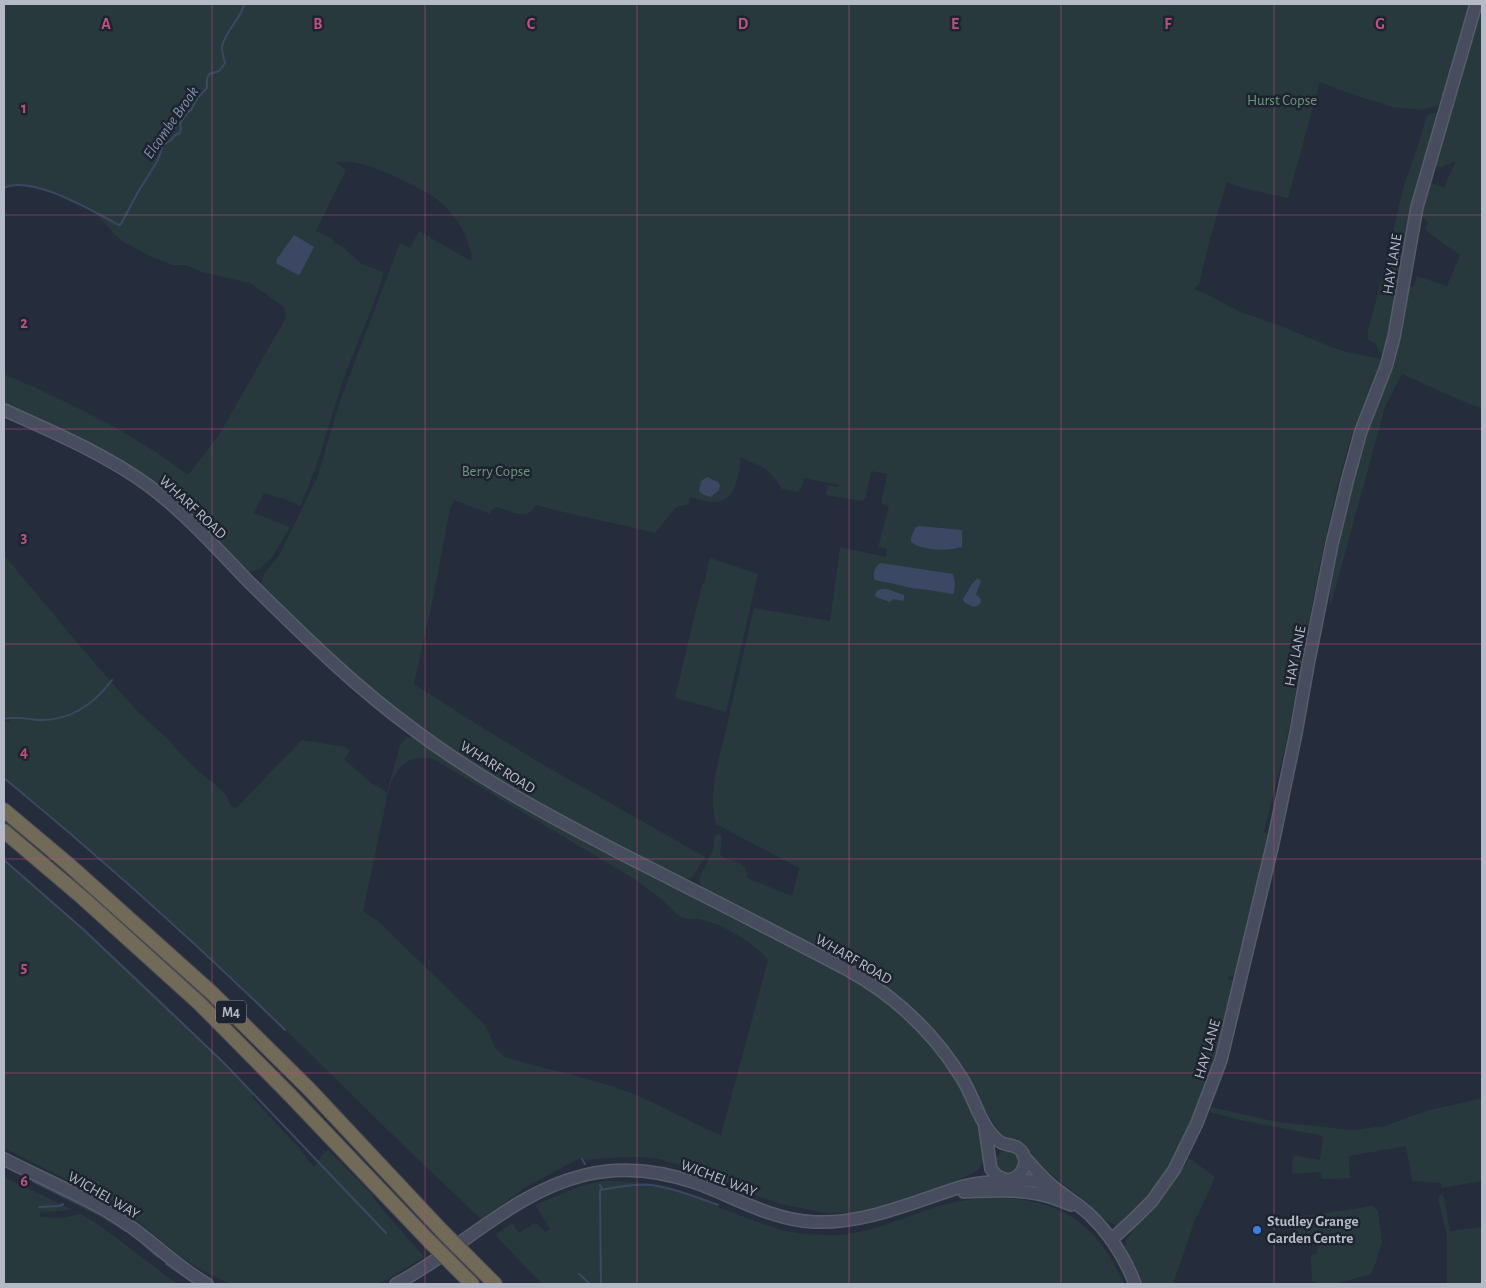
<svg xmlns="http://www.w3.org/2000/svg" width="1486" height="1288" viewBox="0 0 1486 1288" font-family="'Alegreya Sans',sans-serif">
<rect width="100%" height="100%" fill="#252c3b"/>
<path fill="#28393d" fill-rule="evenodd" d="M4,4H1472L1444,101L1439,105L1423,110L1393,107L1351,94L1320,82L1288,198L1242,188L1227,182L1211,235L1199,285L1194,289L1207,294L1238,311L1281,326L1326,345L1343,351L1376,358L1381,360L1385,353L1382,354L1379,351L1375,343L1368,340V330L1388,255L1403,188L1419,142L1427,115L1433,113H1440L1407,287H1413L1417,276L1447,286L1460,255L1425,230L1428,222L1420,215L1428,184L1431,183L1444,187L1456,161L1439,168L1436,166L1434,159L1482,4V409L1453,397L1402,374L1385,407L1330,608L1329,582L1352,434C1323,530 1308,630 1289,728C1282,763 1272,798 1264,832L1270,834L1237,978L1228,975V979L1235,981C1214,1055 1198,1135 1149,1196C1140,1207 1129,1216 1119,1225C1108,1226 1099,1213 1091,1206C1076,1192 1058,1182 1043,1167C1035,1160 1031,1149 1023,1143C1017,1138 1008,1140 1002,1135C979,1104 963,1068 940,1038C924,1017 903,1002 883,986L704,890L701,886L699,879L713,850L715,836L718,834L722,836L720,855C729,863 748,859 747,878L792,896L799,868L716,824C707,792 720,757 727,725C736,686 745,647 754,608L830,621L840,547L886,557L887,549L878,547L889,506L881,503L887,474L871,471L866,498L862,501L826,495L828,485L838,487L839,485L804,478L801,489H799V492L782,489L776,479L766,469L740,457C741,467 739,474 736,484C726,508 711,503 690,497L689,504L676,507L655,533C615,523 575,516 536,505C527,522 511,511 497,507L492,510L490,514L454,500L450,509L433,598L414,684L467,718L535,760L705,857L693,876L691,878H681C604,838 524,800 452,751C382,704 319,644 261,584C264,569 273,565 281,552L318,475L338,407L352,369L400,243L410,248L419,231L471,261C473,255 469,246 467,239C461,225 452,212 440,202C426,189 370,163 350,162C345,161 340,162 335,162L346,170L316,231L333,239L334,243L342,246L360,263L383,272V276C373,309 358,340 346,372C330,417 320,463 300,506L282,498L281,499L264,493L254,513L290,527L273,556L260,569L248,572L188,513L155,483L91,444L4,403V374C68,402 132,432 188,475L219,435L284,321L286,315L284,307L250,283L202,272L185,265H172L152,257L122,241L115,235L96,213L71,200L38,188L13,184L4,187V93L6,86L4,85Z
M4,555L86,653L136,710L169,740L176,749L198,771L215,784L226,795L231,806L236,808L302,740L345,747L350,751L344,759L371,783L387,792L400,745L406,738L415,737L572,833L695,898L863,984L881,996L913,1024L943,1061L955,1078L969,1105L981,1133L985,1158L979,1169L973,1173L954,1182L877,1208L853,1212L827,1213L789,1206L765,1199L691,1168L659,1159L641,1157L605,1158L586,1160L578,1159L528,1186L481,1219C397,1141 317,1059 234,980C160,910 82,844 4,778V722L10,721L9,718L4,719ZM427,758L435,760L636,880C643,886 651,891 658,896C666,903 672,911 681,917C688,920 696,918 703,920C726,926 753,942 768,960L721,1135C690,1123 662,1105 631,1093C590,1077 547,1070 505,1057L496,1049L485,1025L379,922L363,911L386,803C388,786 396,764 414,759C418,758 423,758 427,758Z
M710,558L758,574L726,712L675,698L702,584H704Z
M4,860C91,933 175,1011 253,1093L252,1097L299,1148L314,1167L322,1155L328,1150L372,1194L373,1198L424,1257L386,1280L377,1284H230L199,1269L176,1253L129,1214L91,1192L4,1148Z
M1482,1098V1181L1442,1188L1441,1183L1412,1181L1406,1146L1349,1156L1350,1178L1322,1179L1320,1172L1292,1174L1293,1155L1320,1160L1323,1136L1240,1120L1210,1112V1107L1278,1122L1351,1130L1385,1126L1426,1111Z
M995 1163a12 12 0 1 1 24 0a12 12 0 1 1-24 0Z
M1189,1158L1215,1177L1198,1215L1196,1217L1173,1284H1142C1139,1275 1125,1252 1125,1245C1126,1236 1135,1229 1141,1223C1160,1204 1176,1181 1189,1158Z
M4,1177L71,1209L63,1211L40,1212V1217L62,1218L81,1214C116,1234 145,1262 178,1284H4Z
M33,1177L97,1210L128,1229L125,1232L96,1215L31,1182Z
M604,1181C626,1181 647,1182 668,1188C699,1198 729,1212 760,1223C768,1225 777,1229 785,1231C796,1233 808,1234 819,1235C864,1239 904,1215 947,1204C966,1199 987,1197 1007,1198C1066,1202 1101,1230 1124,1284H542L495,1235L512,1223L519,1233L534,1223L538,1225L545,1232L550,1229L535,1205L580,1186Z
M1441,1194L1444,1197L1450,1231L1482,1227V1284H1447V1236L1438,1198Z
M1373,1206L1378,1211L1382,1242L1376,1262L1371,1274L1334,1284H1316V1281H1312L1311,1255L1317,1254L1318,1241L1296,1240L1295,1216L1313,1215Z"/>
<path fill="#3c4863" d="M294,235L314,247L300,274L298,275L276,263L277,259Z
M707,477L718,482L720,485L719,490L711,497L704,495L699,491L701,481Z
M919,526L962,530V547C948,551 922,551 911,542V538L915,528Z
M881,563L953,574L955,583L954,593L952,594L929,590L911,588L895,584L875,580C872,574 875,566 881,563Z
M978,578L981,581L976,594L981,599C981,605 978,606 973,607L964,602L963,599L972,584Z
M882,589H887L904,595V599L903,601L893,599L890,602L876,597L875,595L877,591Z"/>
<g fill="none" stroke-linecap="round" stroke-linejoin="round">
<path stroke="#3c4863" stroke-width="2" d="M4,188C31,174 94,212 119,225L121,224L138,192L158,160L163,145L170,141L175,135L180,133L181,128L180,123L187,113L191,110L198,97L207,88V79L209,74L219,71L225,63C224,58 221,52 222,47C225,30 241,20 244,4
M4,719C15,716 27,719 39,720C70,721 94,704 112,680
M4,778C101,858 195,942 285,1030
M4,860L84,930L223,1062L386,1233
M582,1159L585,1164
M4,1166L24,1176
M33,1181L102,1215L126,1231
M600,1185L602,1189
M81,1189L90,1182L98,1183
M39,1207L59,1206L63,1204
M134,1236L158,1257
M166,1264L194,1283
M579,1274L590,1284
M601,1284L600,1190C616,1187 634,1184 651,1185C674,1188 696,1197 718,1205"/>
<g stroke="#575c69" stroke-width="14">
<path id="secondary" d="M4,410C53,432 105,454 149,486C186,514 217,549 249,582C301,633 354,686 413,729C479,779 551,817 624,855C699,893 774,931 848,970C895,996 935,1034 963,1080C972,1095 977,1113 987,1128C991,1133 994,1138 1000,1142C1006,1146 1012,1144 1018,1148C1030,1157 1025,1173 1013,1179C997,1182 980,1182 964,1186C915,1201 867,1224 814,1222C771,1220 735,1197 696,1183C661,1171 622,1166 585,1175C513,1192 459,1251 396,1284
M985,1128L991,1169L997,1176L1006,1180
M1023,1155C1033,1167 1043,1179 1055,1188C1066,1197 1078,1204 1089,1214C1109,1233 1125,1258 1135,1284
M4,1159C43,1179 87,1197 124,1222C153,1241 177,1267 207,1284
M1011,1180L1035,1181L1051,1187
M964,1192C988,1191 1014,1189 1038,1194C1049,1196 1060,1200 1071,1205
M1111,1240L1134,1219L1152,1201L1174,1170L1197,1123L1221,1060L1273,843L1296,733L1308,665L1332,544L1348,478L1361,431L1386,367L1394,337L1417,207L1476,4"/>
</g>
<g stroke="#444956" stroke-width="16">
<path id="highway" d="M4,810L67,863L212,993L310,1090L442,1231
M4,831L84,899L199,1003L290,1095L430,1242
M468,1257L495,1284
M456,1268L472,1284"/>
</g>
<use href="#secondary" stroke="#474d5e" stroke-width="11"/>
<use href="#highway" stroke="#716a57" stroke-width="14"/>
<g stroke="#444956" stroke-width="16" stroke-linecap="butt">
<path id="highway-bridge" d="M442,1231L468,1257
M430,1242L456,1268"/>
</g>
<use href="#highway-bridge" stroke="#716a57" stroke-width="14"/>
</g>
<path fill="none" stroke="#bd5181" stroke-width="1" stroke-opacity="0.55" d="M212,4V1284M425,4V1284M637,4V1284M849,4V1284M1061,4V1284M1274,4V1284M4,215H1482M4,429H1482M4,644H1482M4,859H1482M4,1073H1482"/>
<circle fill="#3f7fe0" stroke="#1e2330" stroke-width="2" cx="1257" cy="1230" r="5"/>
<g text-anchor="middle" stroke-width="5" stroke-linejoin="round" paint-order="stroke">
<rect fill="#1e2330" stroke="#888d9a" stroke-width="1" x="216" y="1000.5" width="30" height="23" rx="4"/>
<g font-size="14" font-weight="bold" fill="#b5bac7">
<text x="231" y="1017">M4</text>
</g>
<g font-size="15" fill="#6e967c" stroke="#1e2330">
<text x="1282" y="105">Hurst Copse</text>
<text x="496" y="476">Berry Copse</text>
</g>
<g font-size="15" fill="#b5bac7" stroke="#1e2330">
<text transform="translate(1392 264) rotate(-81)" y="5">HAY LANE</text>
<text transform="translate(193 507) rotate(43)" y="5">WHARF ROAD</text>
<text transform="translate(1295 656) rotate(-79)" y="5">HAY LANE</text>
<text transform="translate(498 767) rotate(32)" y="5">WHARF ROAD</text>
<text transform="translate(854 959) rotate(30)" y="5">WHARF ROAD</text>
<text transform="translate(1207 1049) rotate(-74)" y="5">HAY LANE</text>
<text transform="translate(719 1178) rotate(21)" y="5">WICHEL WAY</text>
<text transform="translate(104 1195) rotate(30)" y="5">WICHEL WAY</text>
</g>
<g font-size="15" font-weight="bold" fill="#b5bac7" stroke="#1e2330" text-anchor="start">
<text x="1267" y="1226">Studley Grange<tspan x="1267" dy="17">Garden Centre</tspan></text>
</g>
<g font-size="16" font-style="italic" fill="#7f8dac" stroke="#1e2330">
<text transform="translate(170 122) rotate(-55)" y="6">Elcombe Brook</text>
</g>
</g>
<g font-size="16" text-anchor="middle" font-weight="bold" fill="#bd5181" stroke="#1e2330" stroke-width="5" stroke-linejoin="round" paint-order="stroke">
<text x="106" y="29">A</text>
<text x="318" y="29">B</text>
<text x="531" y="29">C</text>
<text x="743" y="29">D</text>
<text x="955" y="29">E</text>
<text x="1168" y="29">F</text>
<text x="1380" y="29">G</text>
<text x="24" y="113">1</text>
<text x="24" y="328">2</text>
<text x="24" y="542">3</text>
<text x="24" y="757">4</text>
<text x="24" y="972">5</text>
<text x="24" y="1186">6</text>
</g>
<rect width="1486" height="1288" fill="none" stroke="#b5bac7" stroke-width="10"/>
</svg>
